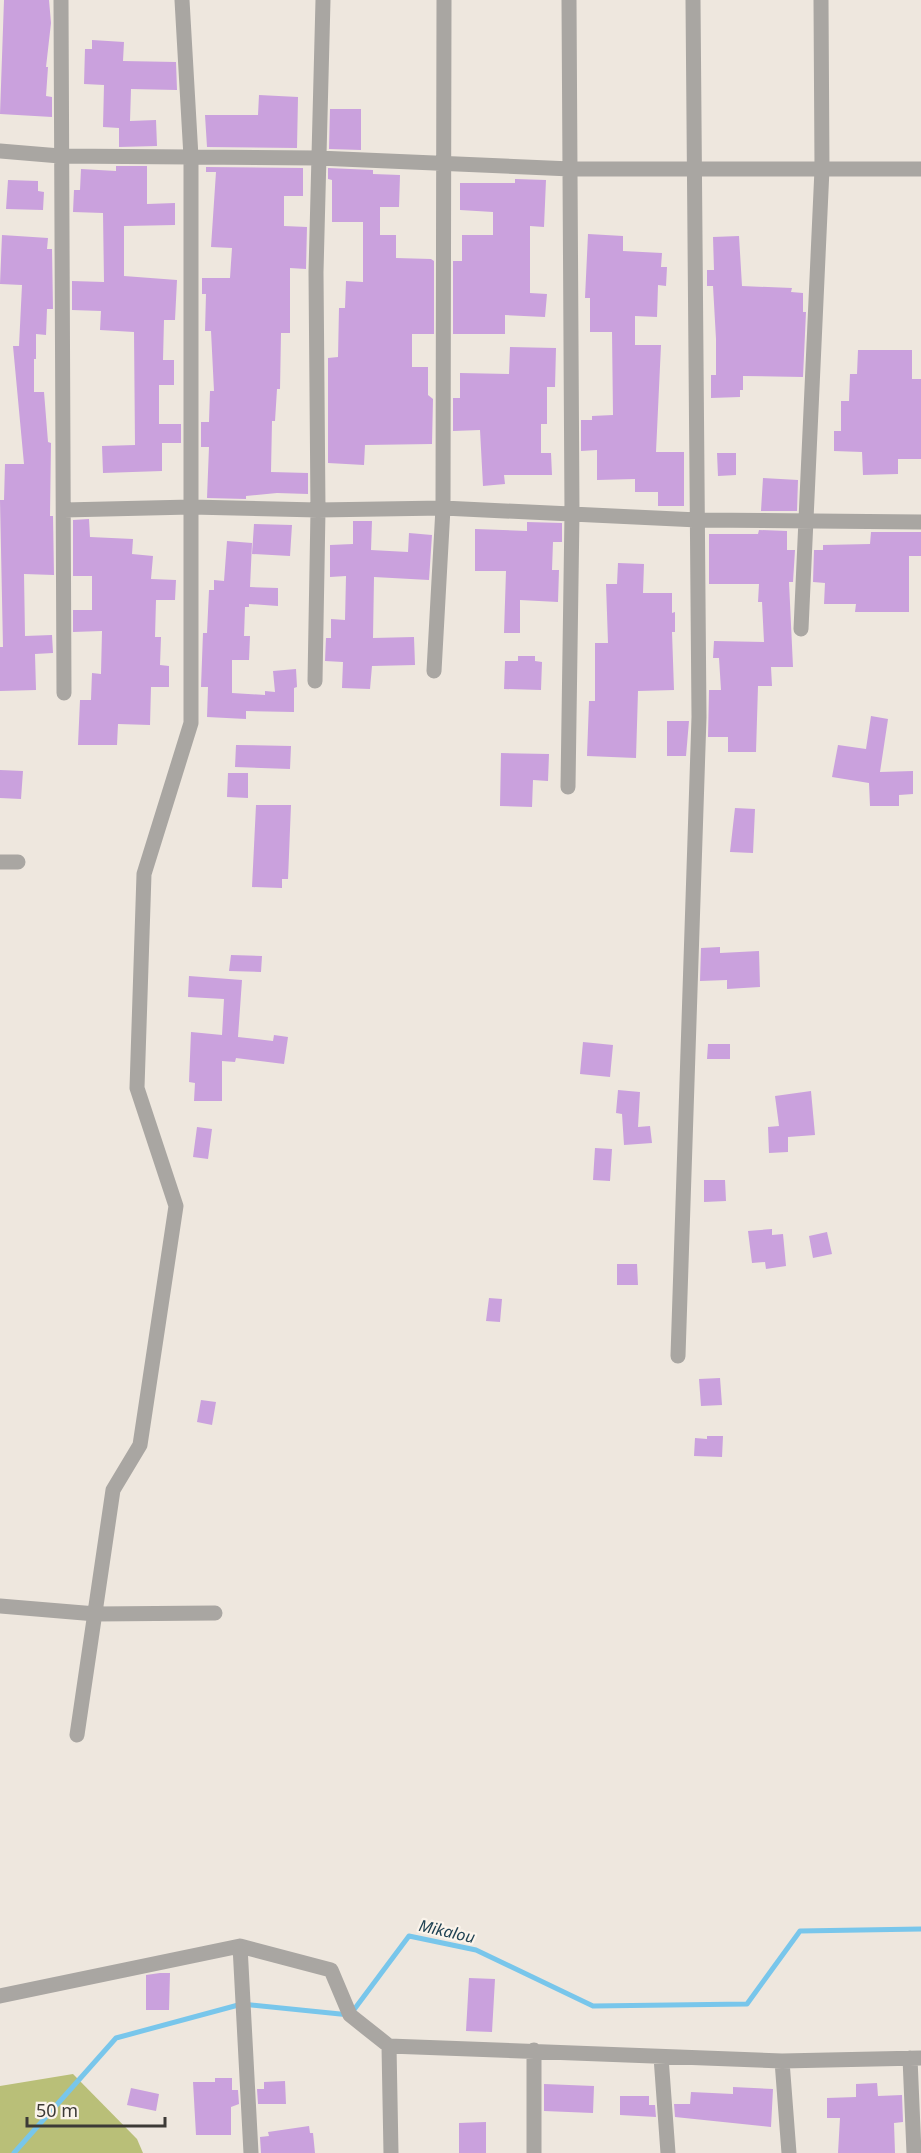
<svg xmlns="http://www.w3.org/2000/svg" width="921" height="2153" viewBox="0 0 921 2153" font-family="'Noto Sans',sans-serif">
<rect width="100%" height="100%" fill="#eee7de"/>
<path fill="#b9bf78" d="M73,2074L137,2139L143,2153H0V2086Z"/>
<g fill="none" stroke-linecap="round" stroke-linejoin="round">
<path stroke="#78c6eb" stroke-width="5" d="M14,2153L116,2038L242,2004L350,2015L409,1936L476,1950L593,2006L747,2004L800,1931L921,1929"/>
</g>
<path fill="#caa1dd" d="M4,0H49L51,23L46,67H48L46,96L52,97V117L0,114Z
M92,40L124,42L123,61L176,62L177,90L131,89L130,121L156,120L157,146L119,147V128L103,127L104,85L84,84L85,49H92Z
M259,95L298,97L297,148L207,147L205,115H258Z
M330,109H361V150L329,149Z
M116,166H147V204L175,203V225L124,226V276L177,280L175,320H164L163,360H174V385H159V424H181V443H162V471L103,473L102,446L135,445L134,332L100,330L101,311L72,310V281L104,282L103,213L73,212L74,190H80L81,169L116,171Z
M206,167L303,168V196H284V226L307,227L306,269L290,268V333H281L280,389H277L275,421H272L271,472L308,473V494L277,493L246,496V499L207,498L209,447H201V422H209L210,391H214L211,331H205L206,294H202V278H230L232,248L211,247L216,172H206Z
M328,168L373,170V174L400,175L399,207H380V235H396V258L431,259L434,261V334H412V367H428V395L433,399L432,444L365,445L364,465L328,463V358L338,357L339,308H345L346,281L363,282V222H332V180L328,179Z
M515,179L546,180L544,227L530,226V293L547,294L545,317L505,315V334H453V261H462V235H493V212L460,210V183H515Z
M8,180L38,181V191L44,192L43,210L6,209Z
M588,234L623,236V251L662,253L661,267H667L666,286L658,285L657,317L635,316V345H661L656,452H684V506H658V492H635V479L597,480V450L581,451V420H592V416L613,415L612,332H590V298H585Z
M2,235L48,238L47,249H52L53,309H47L46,335L36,334V359H34V392H44L48,442L51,443L50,516H53L54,575L24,574L25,636L52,635L53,653L35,654L36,690L0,691V647H3L0,500H4L5,464H24L13,346H19L22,285L0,284Z
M739,236L742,286L792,288L791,292L803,293V312H806L803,377L743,376V390H740V397L711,398V375H716V339L713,286H707V270H714L713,237Z
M510,347L556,348L555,387H547V424H541V453H551L552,475H504L505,484L483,486L480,430L453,431V398H460V373L509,374Z
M858,350H912V379H921V459H898V474L863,475L862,452L834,451V431H841V401H849L850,374H857Z
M717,453H736V475L718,476Z
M763,478L798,480L797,511H761Z
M89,519L90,537L133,539L132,554L153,556L151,579L176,580L175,600H156L155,637H161L160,665L169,666V687H151L150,725L118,724L117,745H78L80,700H91L92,673L101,674L102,631L73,632V610H92V576H73V520Z
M353,521H372L371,550L408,552L409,533L432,535L429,580L374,577L373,638L414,637L415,665L372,666L370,689L342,688L343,662L325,661L326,638H331V619L345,620L346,576L330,577V545L353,544Z
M527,522L562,523V542H553L552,570H559L558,602L520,600V633H504L506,571H475V529L527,531Z
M254,524L292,525L290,556L252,554Z
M759,530L787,531V550H795L793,582H789L793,667H771L772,686H758L756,752H728V737H708L709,690H721L719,658H713L714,641L764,642L762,602H758L759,584H709V534H758Z
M871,532H921V556H909V612H855L856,604H824L825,583L813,582L814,550H823V545L870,544Z
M227,541L252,543L250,587L278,588V606L249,604V607H245L244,636H250L249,660H232V693L265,695V691L275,692L273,671L296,669L297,687L294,688V712L246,711V719L207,717L208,687H201L203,633H207L209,590H214V580L224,581Z
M618,563L644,564L643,593H672V613L675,612V632H672L674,690L638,691L636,758L587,756L589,701H595V643H608L606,584H617Z
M518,656H535V661L542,662L541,690L504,689L505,661H518Z
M871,716L888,719L880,772L913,771V794L899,795V806H870L869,783L832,777L838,745L866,749Z
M667,721H689L686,756H667Z
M236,745L291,746L290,769L235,767Z
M501,753L549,754L548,781L533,780L532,807L500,806Z
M0,770L23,771L21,799L0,798Z
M228,773H248V798L227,797Z
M256,805H291L288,879H282V888L252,887Z
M735,808L755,809L753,853L730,852Z
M720,947V953L759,951L760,987L727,989V980L700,981L701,948Z
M231,955L262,956L261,972L229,971Z
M189,976L242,980L238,1037L273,1041L274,1035L288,1037L284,1064L236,1058L235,1062L222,1061V1101H194L195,1083L189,1082L191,1032L222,1035L224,999L188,997Z
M583,1042L613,1045L610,1077L580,1074Z
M708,1044H730V1059H707Z
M618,1090L640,1092L638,1127L650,1126L652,1143L624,1145L622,1114L616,1113Z
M811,1091L815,1135L788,1137V1152L769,1153L768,1127L779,1126L775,1096Z
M197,1127L212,1129L208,1159L193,1157Z
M595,1148L612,1149L610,1181L593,1180Z
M704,1180H725L726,1201L704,1202Z
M772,1229V1235L783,1234L786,1266L766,1269L765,1262L752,1263L748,1231Z
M827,1232L832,1254L813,1258L809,1236Z
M617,1264H637L638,1285H617Z
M489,1298L502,1299L500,1322L486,1321Z
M720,1378L722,1405L701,1406L699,1379Z
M201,1400L216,1402L212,1425L197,1422Z
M707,1436H723L722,1457L694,1456L695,1438L707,1439Z
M160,1973H170L169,2010H146V1975Z
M469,1978L495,1979L492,2032L466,2031Z
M215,2078H232V2090H238L239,2104L231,2107V2135H196L193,2082H215Z
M285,2081L286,2104H258L257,2089H264V2082Z
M877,2083L878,2096L902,2095L903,2122L894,2123L895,2153H838L840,2118H827V2098L856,2097V2084Z
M544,2084L594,2086L593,2113L544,2111Z
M733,2087L773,2089L771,2127L675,2117L674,2104H690L691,2092L733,2094Z
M131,2088L159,2094L156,2111L127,2105Z
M620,2096H649V2105H655L656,2117L620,2115Z
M486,2122V2153H459V2123Z
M309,2126L310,2133H313L315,2153H261L260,2137L269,2136L268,2132Z"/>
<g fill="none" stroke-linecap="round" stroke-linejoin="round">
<path stroke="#a9a6a2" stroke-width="15" d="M61,0L64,693
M0,151L60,156L318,158L571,169H921
M64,510L191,507L318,510L443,508L698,520L921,522
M801,629L822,169L821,0
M434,671L443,508L444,0
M315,681L318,510L316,272L323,0
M568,787L572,513L569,0
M0,862H18
M678,1356L699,717L693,0
M0,1606L96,1614L215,1613
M77,1735L113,1490L140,1445L176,1206L137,1088L144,874L191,723V157L182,0
M240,1946L251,2153
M0,1996L240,1946L331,1970L350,2015L389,2046L782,2061L921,2058
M389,2046L391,2153
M534,2050V2153
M661,2057L668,2153
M910,2058L914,2153
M782,2061L789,2153"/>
</g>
<g text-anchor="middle" stroke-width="4.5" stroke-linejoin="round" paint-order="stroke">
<g font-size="16" font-style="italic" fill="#1e4152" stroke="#fbf4eb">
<text transform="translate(447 1931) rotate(13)" y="6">Mikalou</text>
</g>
</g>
<path d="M27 2117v9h138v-9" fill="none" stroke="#3c3a36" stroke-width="3"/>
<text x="36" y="2117" font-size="18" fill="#3c3a36" stroke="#fbf4eb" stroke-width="4.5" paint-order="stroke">50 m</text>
</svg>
